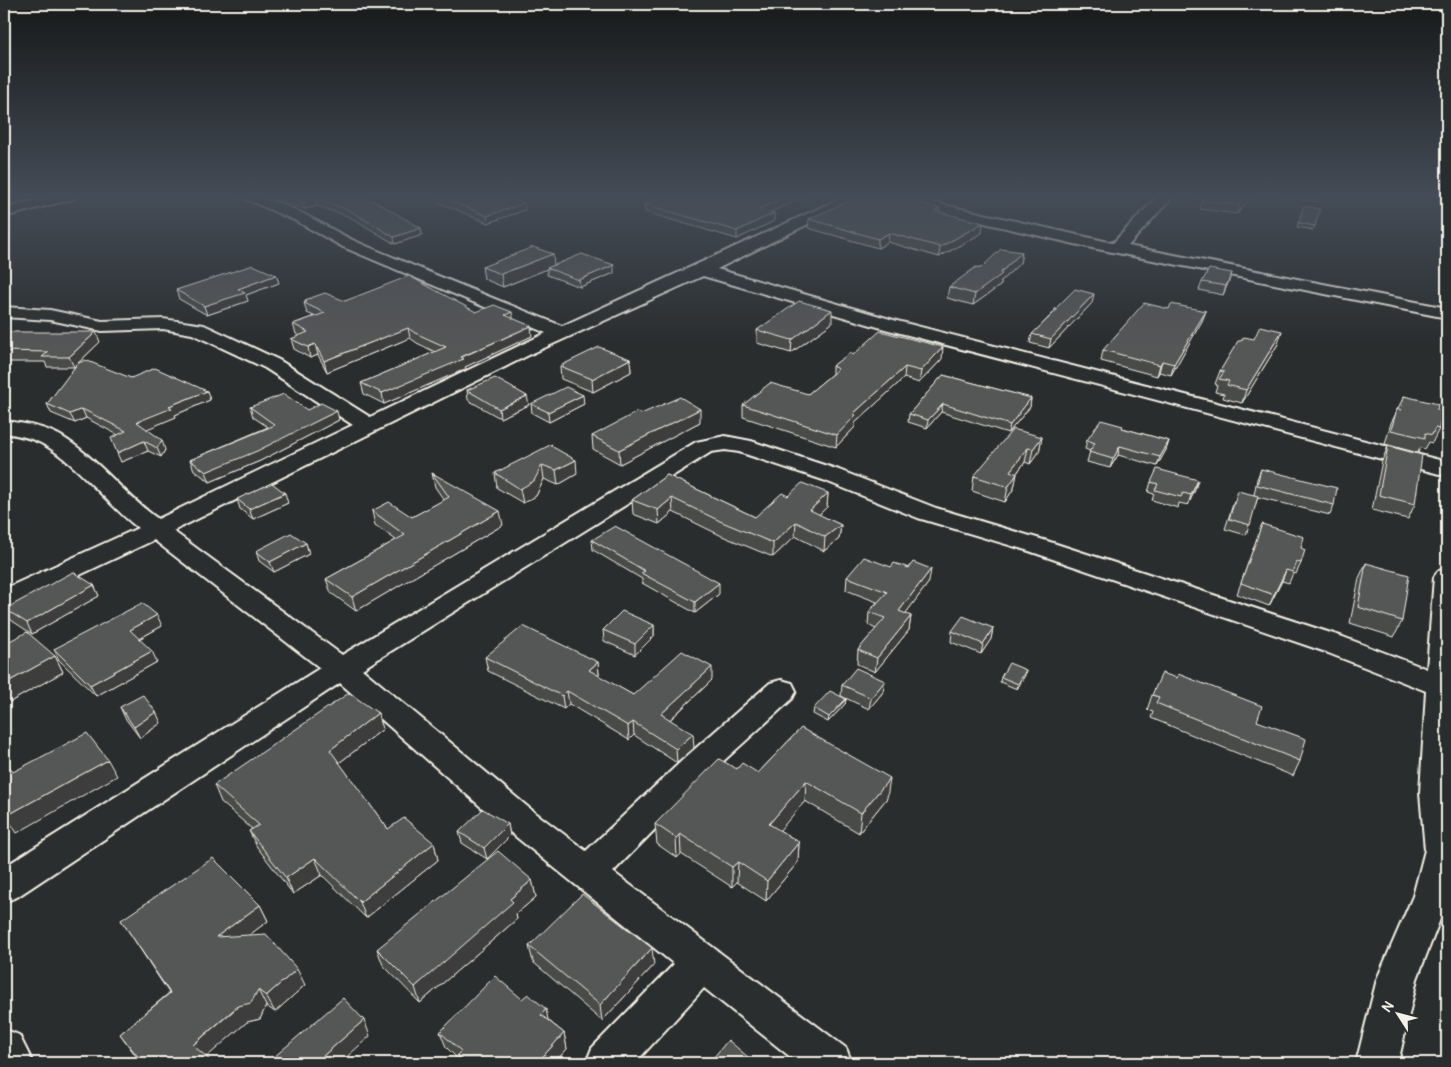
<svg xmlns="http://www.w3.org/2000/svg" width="1451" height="1067" viewBox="0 0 1451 1067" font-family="Pangolin,sans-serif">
<rect width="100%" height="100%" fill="#2a2d2e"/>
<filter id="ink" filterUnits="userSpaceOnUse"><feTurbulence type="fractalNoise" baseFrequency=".02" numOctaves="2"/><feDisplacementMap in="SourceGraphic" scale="10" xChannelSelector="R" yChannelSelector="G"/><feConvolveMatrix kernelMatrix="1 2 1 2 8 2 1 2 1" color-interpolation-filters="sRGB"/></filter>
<g filter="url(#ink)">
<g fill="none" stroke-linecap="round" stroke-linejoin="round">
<g stroke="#f4f1e8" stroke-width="4">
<path id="minor" d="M54,195H78L76,198L4,217V209Z
M237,195C282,195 317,224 357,242C424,271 493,298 562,326L848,195H867L717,269L897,321L1447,462V476L885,329L703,276L533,353L173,531L342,655L696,442L725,436L751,441L839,470L936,508L1047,541L1343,637L1427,669L1434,577L1438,571L1447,569V901L1417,979L1398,1063H1356L1377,979L1413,896L1425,850L1420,793L1426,691L1323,651L1029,551L918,518L823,480L739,452L725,450L711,452L362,669L529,808L586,851L687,756L770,683L781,680L792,683L796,691L792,699L709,774L613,872L846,1048L852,1063H798L704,988L635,1063H586L592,1048L674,964L505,828L340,683L17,897L4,902V867L320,668L154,540L14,606L4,609V589L138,528C107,504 74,460 41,443C29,437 17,435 4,433V421C23,423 42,426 59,435C96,456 123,494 158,519L353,425L265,368L192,334L163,329L102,331L50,320L4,317V307L50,310L102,321L163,319L204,325L279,360L370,417L546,333L343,247L296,221Z
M874,195H900L1113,243L1159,195H1174L1128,246L1447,308V318L1092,248L876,198Z
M4,1029L19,1035L33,1063H4Z"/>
</g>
<use href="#minor" fill="#2a2d2e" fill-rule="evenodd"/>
</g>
<path fill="#494b4a" stroke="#f4f1e8" d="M268,195H356L421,228L422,235L395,244L350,217L317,206L305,209Z
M435,195H476L525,210L488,223L437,202Z
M667,195H809L770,212L774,213V221L737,239L645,212L644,204Z
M1194,195H1252L1237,214L1200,209L1202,200L1204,199L1194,197Z
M1280,195H1322L1318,202L1280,196Z
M1304,206L1315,226L1313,230L1297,227Z
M940,208L939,212L982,233L939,257L888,242L878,248L808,228L809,219Z
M1022,252L1020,263L1001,281V285L973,305L947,298L949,287L981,268Z
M554,265L614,273L580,287L547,275V269L503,287L484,279L482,267Z
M1232,273L1229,281L1223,295L1199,290L1202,282Z
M276,275L279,283L246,295L248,301L207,315L179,299L176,290Z
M305,300L345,301L476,312L513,318L532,336L465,367L466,369L463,370L384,404L364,394L361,383L435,352L417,343L410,338L327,372L318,355L310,358L294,349L291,339L299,336L296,334L293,324L314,316L307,313L304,303H305Z
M1092,303L1049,348L1030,343L1032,334L1054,312L1055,309Z
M1169,309L1206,311L1202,321L1171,375L1159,372L1157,376L1101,361L1103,350Z
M832,323L791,353L757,343V330Z
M4,332L100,342L77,364L131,378L207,391L210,400L175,415L176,417L146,429L165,450L161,457L148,451L121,462L118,435L86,418L75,423L51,413L47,404L77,365L74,367H47L45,362H4Z
M1241,341L1278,344L1242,403L1223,398L1224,394L1215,392L1217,385L1215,384L1220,371Z
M853,355L942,359L919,383L904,378L855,423V427L836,447L743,417V405L808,394L832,374V366Z
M630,359L631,372L593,392L561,379L560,366Z
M943,375L1031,398L1030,407L1008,433L941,412L927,428L908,422L909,414Z
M467,390L529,405L500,418L468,400Z
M1404,396L1437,410L1439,429L1432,443L1429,442L1425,449L1420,448L1418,453L1385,444L1391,423Z
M531,404H584L549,422L532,413Z
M250,407L339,420L260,461L210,482L194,470L190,460L268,427L253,417Z
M700,422L620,464L593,449L592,436Z
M1122,428L1169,441L1166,450L1157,466L1118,455L1110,468L1087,462L1090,451L1085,449L1087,440Z
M1042,437L1039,452L1030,464L1025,462L1017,473L1014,488L1005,502L972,491L974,476Z
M1388,446L1415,504L1408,519L1372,510L1382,461Z
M552,447L577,474L558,485L544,479L536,496L523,503L497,488L495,473Z
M1261,469L1334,505L1330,515L1258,497L1246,535L1225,529L1234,501L1254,495L1257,479Z
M432,473L503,525L356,611L331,593L326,579L396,540L375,525L372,511L412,517L444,500L435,487Z
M667,475L755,517L788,496L828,493L827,507L819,515L841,525L839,539L824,551L795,536L773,557L722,536L673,512L659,524L633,514L632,500Z
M1151,482L1195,490L1188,505L1179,503L1178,508L1152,500L1154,494L1148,492Z
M237,499L288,503L253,519L240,509Z
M1262,524L1301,548V563L1296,574L1293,573L1289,583L1282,581L1269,606L1237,594Z
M592,540L719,594L695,613L642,583V579L593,550Z
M306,543L309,554L274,572L259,561L256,551Z
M1366,563L1402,621L1394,637L1350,623L1359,578Z
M847,577L929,582L905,614L911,616L909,630L875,672L857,664L858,650L876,629L868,625L869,612L877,602L846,590Z
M94,585L99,596L32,634L11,620L5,609Z
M654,625V636L635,655L604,641L603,630Z
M162,626L139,639L157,662L96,696L59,660L54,649Z
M993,628L991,639L981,654L951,642L952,631Z
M4,644L55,656L63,672L10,702L4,696Z
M485,657L598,662L599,675L598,676L633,695L712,680L670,720L694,748L677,763L634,735L629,740L569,704L564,709L488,671Z
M1025,675L1017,689L1000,682L1001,677Z
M842,685L883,692L869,709L841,696Z
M1152,695L1257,721L1300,761L1293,776L1151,718L1153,712L1147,710Z
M846,699L845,704L828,722L813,714L814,708Z
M120,707L161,723L140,738L125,718Z
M378,713L383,729L339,763L388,829L434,843L438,860L366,918L322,875L293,894L257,847L249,831L252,829L221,802L214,785Z
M801,728L887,798L859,833L805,801L779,830L799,842L798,862L766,901L737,882L732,887L681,854L677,858L657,844L655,824L737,769L758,773Z
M508,824L510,836L487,859L462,843L459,832Z
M532,880L536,897L516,914L517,919L420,1003L383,965L377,949Z
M260,905L268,921L249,935L305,985L275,1012L266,1006L260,1019L247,1022L206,1057L212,1063H141L120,1034L169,993L121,920Z
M529,946L654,965L602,1021L533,962Z
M549,1021L564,1033L567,1049L554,1063H459L458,1059L446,1047L440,1032Z"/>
<path fill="#3c3d3c" stroke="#f4f1e8" d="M18,195H50L4,206V199Z
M791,195H809L759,217V209Z
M1247,195H1252L1237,214L1239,205Z
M315,199L317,206L305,209L303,203Z
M524,203L525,210L488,223L487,216Z
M774,213V221L737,239V231Z
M983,223L982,233L939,257L940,247Z
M421,228L422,235L395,244L394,237Z
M889,233L888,242L878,248V239Z
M1022,252L1020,263L1001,281V285L973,305L975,294L1000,273Z
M553,254L554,266L547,268V269L503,287L501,274Z
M614,265V273L580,287L579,280Z
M1232,273L1229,281L1223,295L1226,286Z
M276,275L279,283L246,295L248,301L207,315L204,306L238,289Z
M1094,294L1092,303L1049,348L1051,339Z
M832,310V323L791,353L792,340Z
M1206,311L1202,321L1171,375L1174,364Z
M512,312L514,322L505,315Z
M531,326L532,336L465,367L466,369L463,370L384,404L382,393Z
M408,328L410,338L327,372L324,361Z
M1282,331L1278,344L1242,403L1246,390Z
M96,332L100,342L74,367L69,357Z
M315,344L318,355L310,358L308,347Z
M943,347L942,359L919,383L921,371Z
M630,359L631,372L593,392L592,379Z
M1162,361L1159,372L1157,376L1160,365Z
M905,367L904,378L855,423V427L836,447L837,435L853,414Z
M207,391L210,400L175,415L176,417L140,432L137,422L169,406Z
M583,395L584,404L549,422L548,412Z
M527,396L529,405L500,418L499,409Z
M1031,398L1030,407L1008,433L1010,425Z
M943,404L941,412L927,428L928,420Z
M82,409L86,418L75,423L70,414Z
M700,409V422L620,464L619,450Z
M337,411L339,420L260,461L210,482L206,472Z
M1042,437L1039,452L1030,464L1033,449Z
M162,440L165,450L161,457L157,448Z
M144,441L148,451L121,462L117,453Z
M1169,441L1166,450L1157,466L1160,457Z
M1120,446L1118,455L1110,468L1113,459Z
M4,448L8,458L4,459Z
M1028,448L1025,462L1007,486L1010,471Z
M576,460L577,474L558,485L556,470Z
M542,465L544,479L536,496L523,503L520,489Z
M1017,474L1014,488L1005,502L1008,487Z
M1198,480L1195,490L1188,505L1191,495Z
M285,493L288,503L253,519L249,509Z
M828,493L827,507L809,524L810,510Z
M672,498L673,512L659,524L658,510Z
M500,511L503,525L356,611L352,597Z
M796,522L795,536L773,557V543Z
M841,525L839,539L824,551L825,537Z
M306,543L309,554L274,572L270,562Z
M931,569L929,582L897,625L899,611Z
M1286,570L1282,581L1269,606L1274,595Z
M719,583V594L695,613V602Z
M94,585L99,596L32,634L27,623Z
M157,615L162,626L135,641L130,630Z
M911,616L909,630L875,672L877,658Z
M654,625V636L635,655V644Z
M993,628L991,639L981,654L983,644Z
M152,651L157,662L96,696L90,685Z
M55,656L63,672L10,702L4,691V684Z
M598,662L599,675L590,684L589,670Z
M712,667V680L662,727L661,714Z
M1026,670L1025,675L1017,689L1018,684Z
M885,681L883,692L869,709L871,698Z
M567,691L569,704L564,709L562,696Z
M846,699L845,704L828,722L829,717Z
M156,712L161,723L140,738L134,727Z
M378,713L383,729L335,766L330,750Z
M633,722L634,735L629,740L628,726Z
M693,734L694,748L677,763L676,749Z
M108,760L117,776L17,833L6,816Z
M890,778L887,798L859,833L861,813Z
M806,781L805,801L768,844L769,824Z
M508,824L510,836L487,859L484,848Z
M680,834L681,854L677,858L676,838Z
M799,842L798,862L766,901L767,881Z
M434,843L438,860L366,918L360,902Z
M315,858L322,875L293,894L286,878Z
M738,862L737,882L732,887V867Z
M532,880L536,897L516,914L517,919L420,1003L415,987L510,899Z
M260,905L268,921L224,954L216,937Z
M652,948L654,965L602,1021L600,1005Z
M297,969L305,985L275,1012L266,996Z
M258,990L266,1006L260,1019L247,1022L202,1061L193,1045Z
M546,1009L549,1025L541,1015Z
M364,1020L370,1036L340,1063H315Z
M564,1033L567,1049L554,1063H537Z"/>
<path fill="#555756" stroke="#f4f1e8" d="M4,195H18L4,199Z
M283,195H356L376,202L421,228L394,237L349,210L315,199L303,203Z
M436,195H476L487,199L497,195H501L524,203L487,216Z
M667,195H791L759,209L774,213L737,231L644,204Z
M861,195H890L940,208L935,211L983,223L940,247L889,233L878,239L809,219Z
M1207,195H1247L1239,205L1202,200Z
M1304,206L1320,209L1315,226L1298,223Z
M533,247L553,254L501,274L482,267Z
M1001,249L1022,252L1000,273L1002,274L975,294L949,287L976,267L981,268Z
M582,254L614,265L579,280L547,268Z
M253,265L276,275L238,289L245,293L204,306L176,290Z
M1209,269L1232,273L1226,286L1202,282Z
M409,276L476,312L494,305L512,312L505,315L531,326L461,357L464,359L461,360L382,393L361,383L446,347L415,333L408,328L324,361L315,344L308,347L291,339L308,332L293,324L325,313L304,303L307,302L305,300L325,293L345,301Z
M1075,289L1094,294L1051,339L1032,334L1057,310L1055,309Z
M799,301L832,310L792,340L757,330Z
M1144,303L1169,309L1171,304L1206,311L1174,364L1162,361L1160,365L1103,350Z
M1260,326L1282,331L1246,390L1227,385L1229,381L1219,379L1224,372L1220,371L1238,341H1241L1244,337L1254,339Z
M880,331L943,347L921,371L905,367L853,414L856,415L837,435L743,405L770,383L808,394L838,369L832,366L850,353L853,355Z
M4,332H96L69,357H42L48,352L4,351Z
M599,347L630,359L592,379L560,366Z
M85,360L131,378L155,368L207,391L169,406L172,408L137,422L162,440L157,448L144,441L117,453L111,438L126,431L82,409L70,414L47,404L77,364Z
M943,375L1031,398L1010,425L943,404L928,420L909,414Z
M495,378L527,396L499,409L467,390Z
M566,387L583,395L548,412L531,404Z
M284,394L307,410L321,403L337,411L257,451L206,472L190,460L275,425L250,407Z
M1404,396L1438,404L1437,410L1442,411L1439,429L1435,428L1432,435L1425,433V438L1391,430L1397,409L1401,410Z
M680,397L700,409L619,450L592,436L637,412L641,414Z
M1101,420L1123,426L1122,428L1169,441L1160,457L1120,446L1113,459L1089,452L1095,443L1087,440Z
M1013,429L1042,437L1033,449L1028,448L1010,471L1017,474L1008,487L974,476Z
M552,444L551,446L576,460L556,470L542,465L534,481L520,489L495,473Z
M1388,446L1422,455L1415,504L1379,495Z
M1157,469L1198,480L1191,495L1183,493L1181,497L1155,490L1158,484L1151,482Z
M1261,469L1337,488L1334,505L1257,485Z
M432,473L500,511L352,597L326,579L405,535L372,511L389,502L412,517L449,497Z
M667,475L755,517L782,493L788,496L802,483L828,493L810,510L841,525L825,537L796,522L773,543L722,522L672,498L658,510L632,500Z
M272,483L285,493L249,509L237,499Z
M1238,491L1258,496L1250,525L1229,519Z
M1262,524L1304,537L1301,548L1305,550L1301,563L1297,562L1293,572L1286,570L1274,595L1241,583Z
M615,526L719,583L695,602L641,573L645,571L592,540Z
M291,533L306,543L270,562L256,551Z
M864,557L891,567L894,563L909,568L913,562L931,569L899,611L911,616L877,658L858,650L885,618L869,612L887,592L847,577Z
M1366,563L1409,575L1402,621L1358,607Z
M73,572L94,585L27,623L5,609Z
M142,603L157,615L130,630L152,651L90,685L54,649Z
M622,611L654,625L635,644L603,630Z
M963,616L993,628L983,644L952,631Z
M523,626L598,662L589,670L633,695L682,651L712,667L661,714L693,734L676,749L633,722L628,726L567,691L562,696L485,657Z
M27,632L55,656L4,684V644Z
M1009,663L1026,670L1018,684L1001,677Z
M856,668L885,681L871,698L842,685Z
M1162,673L1177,678L1178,674L1262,706L1257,721L1306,739L1300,761L1156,703L1159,697L1152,695Z
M830,691L846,699L829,717L814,708Z
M349,693L378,713L330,750L388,829L404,818L434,843L360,902L315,858L286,878L249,831L259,825L214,785Z
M143,695L156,712L134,727L120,707Z
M801,728L890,778L861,813L806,781L769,824L799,842L767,881L738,862L732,867L680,834L676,838L655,824L719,759L737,769L742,763L758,773Z
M87,733L108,760L6,816L4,813V758L13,772Z
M483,809L508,824L484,848L459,832Z
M498,851L532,880L510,899L513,902L415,987L377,949Z
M213,858L260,905L216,937L266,934L297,969L266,996L258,990L251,1003L238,1006L193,1045L211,1061L209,1063H143L120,1034L170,993L121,920Z
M582,894L652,948L600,1005L529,946Z
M495,976L522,999L528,994L546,1009L541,1015L564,1033L537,1063H466L457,1055L461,1051L440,1032Z
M343,998L364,1020L315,1063H267Z
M728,1040L755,1063H709Z"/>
</g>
<linearGradient id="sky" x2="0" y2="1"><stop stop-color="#171919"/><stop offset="0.57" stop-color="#444c57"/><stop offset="1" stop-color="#444c57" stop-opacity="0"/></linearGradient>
<rect width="1451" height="345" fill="url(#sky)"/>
<rect width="1451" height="1067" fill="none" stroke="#2a2d2e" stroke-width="20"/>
<rect x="10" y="10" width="1431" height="1047" fill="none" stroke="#f4f1e8" stroke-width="2" filter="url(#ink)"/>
<g transform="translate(1398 1014) rotate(306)" stroke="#2a2d2e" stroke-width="4" paint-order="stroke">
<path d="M0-4L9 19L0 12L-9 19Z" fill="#f4f1e8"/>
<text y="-8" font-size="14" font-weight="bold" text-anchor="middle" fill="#f4f1e8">N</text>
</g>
</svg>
